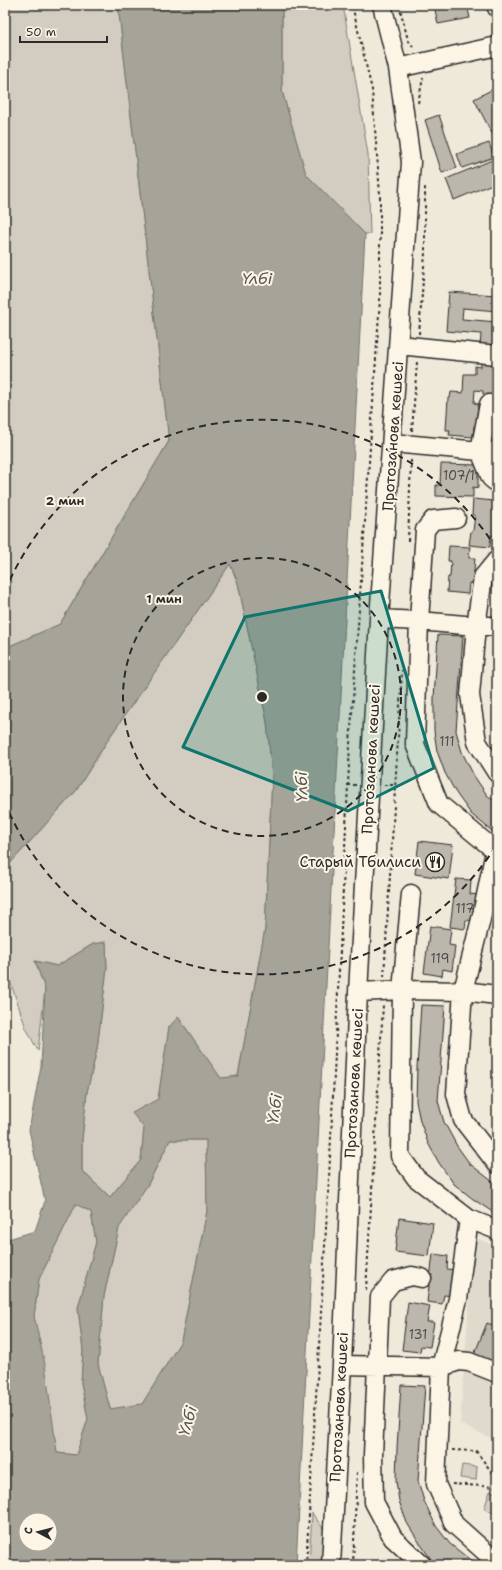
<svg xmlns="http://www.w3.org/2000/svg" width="502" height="1570" viewBox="0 0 502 1570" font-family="'Shantell Sans',sans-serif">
<rect width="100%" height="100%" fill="#efe9da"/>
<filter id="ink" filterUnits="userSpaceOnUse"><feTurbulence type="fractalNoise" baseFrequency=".025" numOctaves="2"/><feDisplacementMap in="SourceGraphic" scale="8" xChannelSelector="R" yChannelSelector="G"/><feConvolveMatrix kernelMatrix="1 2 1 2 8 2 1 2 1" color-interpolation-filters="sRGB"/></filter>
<g filter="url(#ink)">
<path fill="#e0dacc" d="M497,1015V1063L490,1034Z
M474,1237L497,1247V1441L460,1424Z"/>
<path fill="#d2cdc0" stroke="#7e7c76" d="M5,5H118L169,441L60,624L5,648Z
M282,5H343L368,154L370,234H365L306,175L282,91Z
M230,564L238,583L267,722L272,777L265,929L238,1076L221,1079L179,1018L169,1027L158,1099L144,1128L141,1160L110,1197L82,1171V1139L87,1092L97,1049L107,968L106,942L93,944L57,966L35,961L45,989L38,1051L26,1028L10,981L5,973V869L76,791L111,735Z
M170,1140H206L207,1211L181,1341L142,1405L110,1409L98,1364L104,1296L119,1227L148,1184Z
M76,1204L91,1212L96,1242L78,1308L83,1350L81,1383L88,1419L76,1455L57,1453L34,1316L39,1279Z
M462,1465L477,1467L476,1480L460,1478Z
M490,1491L497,1493V1514L484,1509Z
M312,1513L325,1531L323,1565H309Z"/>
<path fill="#a6a399" stroke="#75736d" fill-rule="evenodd" d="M118,5H282V91L306,174L365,234L296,1565H5V1240L35,1231L45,1201L29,1130L41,1066L45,989L35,961L57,966L93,944L106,942L107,968L97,1049L87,1092L82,1139V1171L110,1197L141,1160L144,1128L132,1113L158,1099L169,1027L178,1017L221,1078L238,1076L265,929L272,777L267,722L238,583L230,564L111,735L76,791L5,869V648L60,624L169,441ZM170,1140H206L207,1211L181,1341L142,1404L110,1409L98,1364L104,1296L119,1228L148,1184ZM76,1204L91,1212L96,1242L78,1308L83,1350L81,1383L88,1419L76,1455L57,1453L45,1365L34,1316L39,1279ZM26,1520H50V1544H26Z"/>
<path fill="#bcb7ac" stroke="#2b2b2b" d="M434,5H467L470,18L438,24Z
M497,87V143L474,99Z
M439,115L457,168L442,173L425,120Z
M489,143L494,157L462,168L457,154Z
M497,158V182L454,200L446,179Z
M449,292L497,295V311L463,308L462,319L497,322V348L480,347L481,334L446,331Z
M481,363L497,364V395L483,394V391L475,390L474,403L478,404L476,427L474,426L473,437L449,435L450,430H446L448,398H450L451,392L463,393L464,374H475V366L481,367Z
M441,464L478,465V488L473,487V497L436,496V485H440Z
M473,499L494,501L493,511H497L496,536L491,535L490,547L469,545L471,531H473L475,515H472Z
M449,546L470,547L469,558H475L473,583H469L468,594L447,592L448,577H450L451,561H448Z
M438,635L463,636L456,731L462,752L474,776L487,795L497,803V835L471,814L456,793L445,773L437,751L434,731V698Z
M419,841L453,845L449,879L415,874Z
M456,879L471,880L470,894L479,895L476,921L466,920L465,929L450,927Z
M430,926L451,929L449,945L455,946L452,971L443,969L442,976L424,973Z
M421,1005L445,1006L438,1101L444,1122L457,1146L470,1164L497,1185V1215L473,1199L454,1184L439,1163L428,1143L420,1121L416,1101L417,1068Z
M399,1218L433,1223L429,1256L395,1252Z
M433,1254L448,1256L447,1269L456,1270L453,1296L444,1295L442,1304L427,1302Z
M408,1302L430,1306L427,1322H434L430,1347L421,1346L420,1352L402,1350Z
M487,1323L497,1327V1364L474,1355Z
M401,1385L425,1386L418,1481L424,1501L436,1526L450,1544L477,1565H435L419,1542L407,1523L399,1501L396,1481L397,1448Z"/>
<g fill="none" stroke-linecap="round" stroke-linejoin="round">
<g stroke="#2b2b2b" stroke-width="21">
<path id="minor" d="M496,5L497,8
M398,68L497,46
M399,345L497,355
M497,405L489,404L480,451L497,452
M392,443L480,451L491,478L497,483
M456,518L433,520L425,530L419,621L415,744L439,804L497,852
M497,560L483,577L476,626H497
M379,619L419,621L476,626L470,695L477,742L497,773
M495,851L482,915L463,991L497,995
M411,894L402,990L400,1156L416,1178L469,1219L497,1230
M358,992L402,990L463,991L456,1094L463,1120L497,1164
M469,1219L458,1299L441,1367L436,1484L454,1524L491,1557L497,1560
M342,1365L441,1367L459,1361L469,1362L497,1373
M331,1565L342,1365L358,992L379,619L411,162L398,68L382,5
M422,1565L393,1538L374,1502L373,1455L380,1297L393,1281L412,1276L422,1278"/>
</g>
<path stroke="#2b2b2b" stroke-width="2" stroke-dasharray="3 3" stroke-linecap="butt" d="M399,5L408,40L415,49
M418,103L423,78
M419,334L425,253V186
M412,431L417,362
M408,541L411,460
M347,785H356
M384,785H395
M384,977L402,670
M366,1290L383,1005
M452,1450L476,1451L497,1479
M452,1484L497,1487
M306,1565L329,1178L350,744L380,299V194L372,90L352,5
M353,1565L357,1472"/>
<use href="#minor" stroke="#fcf5e5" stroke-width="18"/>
</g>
</g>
<path fill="#0f766e" fill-opacity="0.2" stroke="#0f766e" stroke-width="3" stroke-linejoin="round" d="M381,591L434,768L348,811L183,747L245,617Z"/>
<g fill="none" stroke="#2b2b2b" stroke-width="2" stroke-dasharray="7 5">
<circle cx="262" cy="697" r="139"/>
<path d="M496 846A278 278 0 0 1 5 803M5 591A278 278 0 0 1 496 548"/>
</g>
<defs>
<g id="restaurant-ring" transform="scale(1)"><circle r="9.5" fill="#fcf5e5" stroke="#2b2b2b" stroke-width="1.5"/><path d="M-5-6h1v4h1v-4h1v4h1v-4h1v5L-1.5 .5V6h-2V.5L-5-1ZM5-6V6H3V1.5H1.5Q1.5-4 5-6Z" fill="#2b2b2b"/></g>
</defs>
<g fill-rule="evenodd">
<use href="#restaurant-ring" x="435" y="862"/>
</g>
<g text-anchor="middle" stroke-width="4" stroke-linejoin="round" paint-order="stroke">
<g font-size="13" fill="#4f4e4b">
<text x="459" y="480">107/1</text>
<text x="447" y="746">111</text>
<text x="465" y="913">117</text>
<text x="440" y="963">119</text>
<text x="418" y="1339">131</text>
</g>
<g font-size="15" fill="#2b2b2b" stroke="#fcf5e5">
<text transform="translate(393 436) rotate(-86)" y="5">Протозанова көшесі</text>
<text transform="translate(371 759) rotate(-87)" y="5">Протозанова көшесі</text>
<text transform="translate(354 1083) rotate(-87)" y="5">Протозанова көшесі</text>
<text transform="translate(339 1407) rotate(-87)" y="5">Протозанова көшесі</text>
</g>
<g font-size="15" fill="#2b2b2b" stroke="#fcf5e5" text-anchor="end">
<text x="421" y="867">Старый Тбилиси</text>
</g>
<g font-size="16" font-style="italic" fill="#565552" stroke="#fcf5e5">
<text x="257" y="284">Үлбі</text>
<text transform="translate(301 787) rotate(-91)" y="6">Үлбі</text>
<text transform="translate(274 1109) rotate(-81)" y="6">Үлбі</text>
<text transform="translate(187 1421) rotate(-74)" y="6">Үлбі</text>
</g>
</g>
<circle cx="262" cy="697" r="6" fill="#2b2b2b" stroke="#fcf5e5" stroke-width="2"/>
<g font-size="12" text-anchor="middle" font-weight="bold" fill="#2b2b2b" stroke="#fcf5e5" stroke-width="4" stroke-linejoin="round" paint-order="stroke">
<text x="65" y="505">2 мин</text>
<text x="164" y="603">1 мин</text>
</g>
<rect width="502" height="1570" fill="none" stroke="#fcf5e5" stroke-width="20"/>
<rect x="10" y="10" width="482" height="1550" fill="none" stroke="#2b2b2b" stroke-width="1.5" filter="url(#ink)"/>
<g transform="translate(38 1532) rotate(277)"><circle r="19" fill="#fcf5e5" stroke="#a8a49b"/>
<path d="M0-3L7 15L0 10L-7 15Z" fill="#2b2b2b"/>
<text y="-6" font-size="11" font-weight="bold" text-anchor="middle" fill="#2b2b2b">С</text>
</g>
<path d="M20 36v6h87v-6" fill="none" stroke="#2b2b2b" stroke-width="2"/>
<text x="26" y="36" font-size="12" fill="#2b2b2b" stroke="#fcf5e5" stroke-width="3" paint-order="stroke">50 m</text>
</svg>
